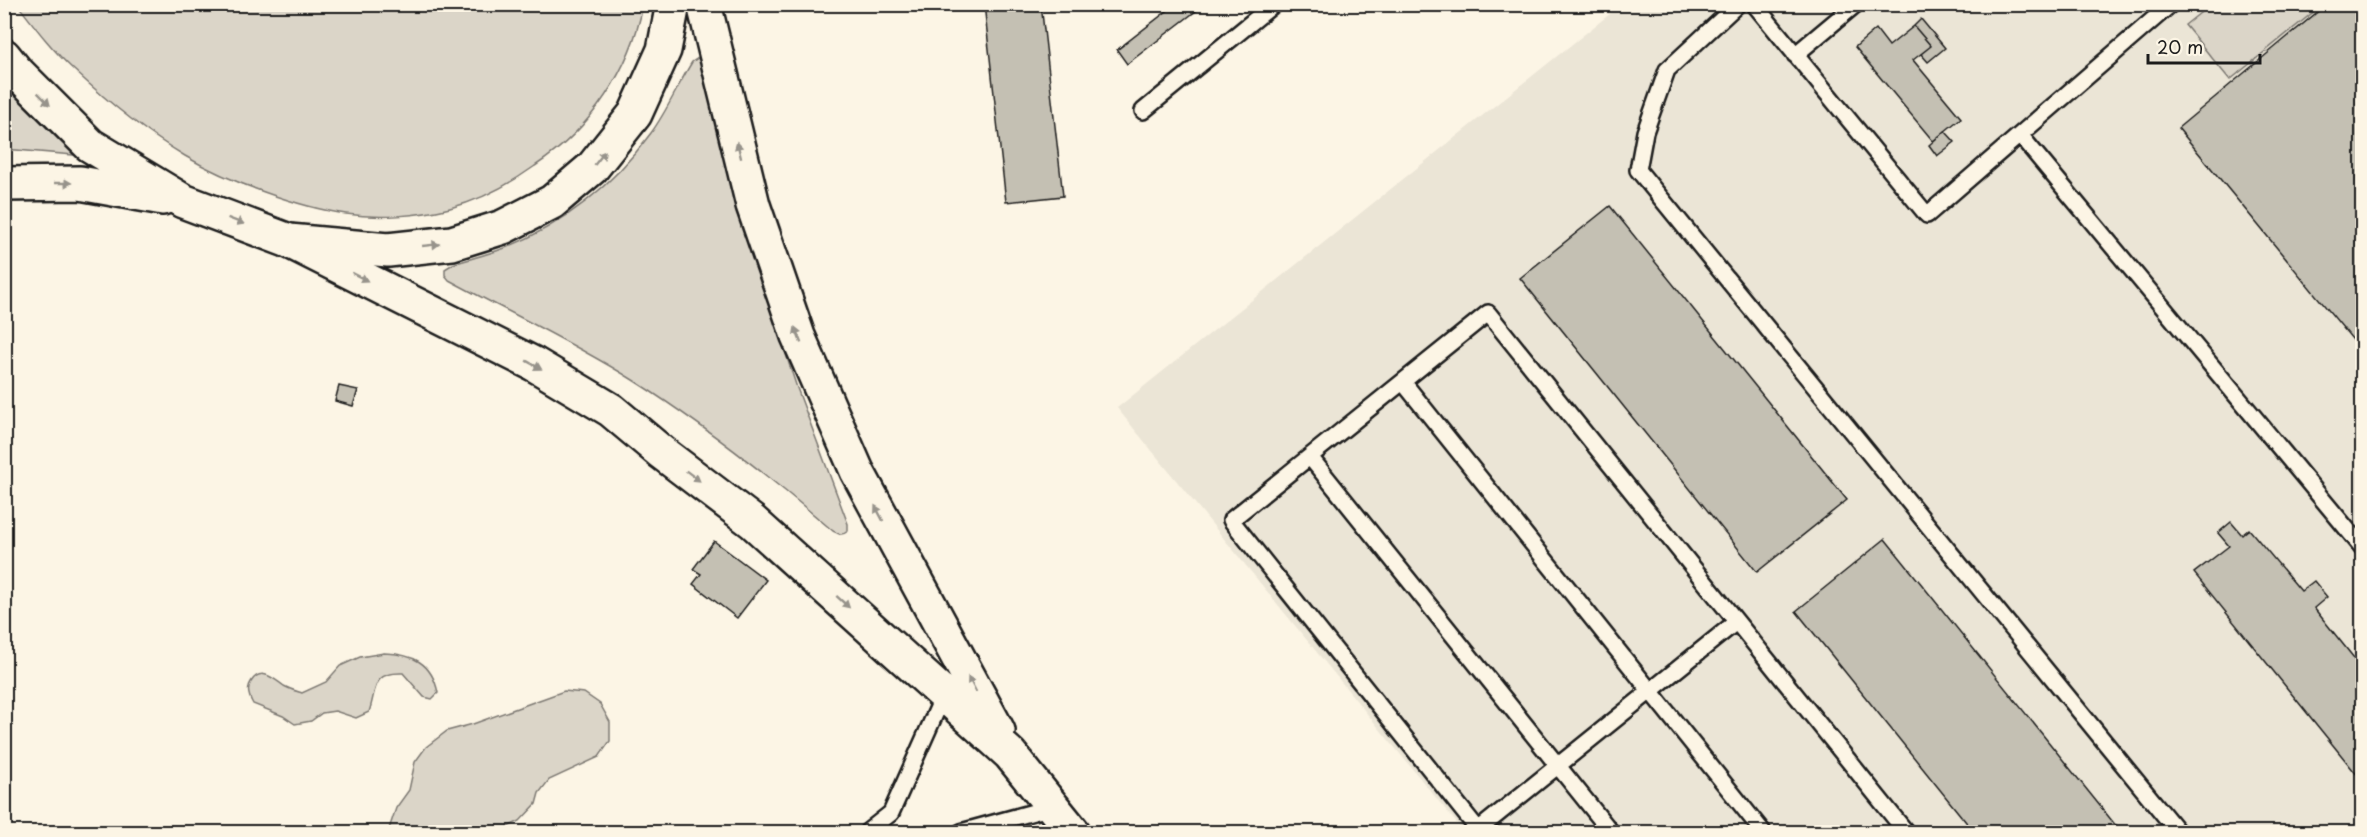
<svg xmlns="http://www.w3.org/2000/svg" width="2367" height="837" viewBox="0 0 2367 837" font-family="'Playpen Sans',sans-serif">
<rect width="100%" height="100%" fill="#fcf5e5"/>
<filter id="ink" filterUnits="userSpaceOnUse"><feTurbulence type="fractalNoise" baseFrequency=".0167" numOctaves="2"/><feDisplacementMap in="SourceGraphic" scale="12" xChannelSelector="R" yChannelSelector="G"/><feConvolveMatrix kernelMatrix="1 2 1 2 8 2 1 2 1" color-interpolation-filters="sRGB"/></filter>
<g filter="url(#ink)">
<path fill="#ebe5d6" d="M1621,5H2362V832H1464L1117,408Z"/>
<path fill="#dbd5c8" stroke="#7c7872" stroke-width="1.5" d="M18,5H17H643C631,69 590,130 535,166C510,184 481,200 450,208C418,216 379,219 346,214C298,207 227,181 185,156C145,132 108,102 74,70C53,51 35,27 18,5Z
M2210,5V4L2322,5L2230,80L2185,25Z
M698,58H702L777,327L797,388L848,524V531C842,536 839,534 833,531C769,476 704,425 633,380C574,343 510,313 449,280L445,275V269L453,264C470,259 488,254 505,248C565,224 613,185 651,133C667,111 678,85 692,62Z
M4,85L74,155L5,149Z
M384,653C412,654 432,662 438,693L432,699L424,697L403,673C371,672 377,689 369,712L356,718L335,711L322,713L311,721L295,724L283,716L253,704C249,697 246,689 251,682C261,666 274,679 284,686C289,689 296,691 302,693L326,682L340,666L360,657Z
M564,691L584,693L600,704L610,722V741L599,757L549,780L539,793L536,804L520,821L497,832H388L396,808L409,790L415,762L426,747L447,731L473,724Z"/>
<path fill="#c4c0b3" stroke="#1c1c1c" stroke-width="1.5" d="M984,4H1041L1063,196L1006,202Z
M1176,4H1205L1127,64L1117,50Z
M2327,4H2362V351L2178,128Z
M1921,19L1945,48L1928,62L1921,54L1931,46L1914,26Z
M1914,26L1931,46L1913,60L1961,118L1933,141L1855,47L1876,29L1889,46Z
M1945,131L1955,142L1937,156L1929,145Z
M1610,206L1847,500L1757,572L1520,278Z
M339,386L358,390L353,406L335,401Z
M2231,522L2242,535L2249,529L2301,591L2314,581L2327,597L2314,608L2362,668V781L2194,573L2229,546L2218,533Z
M1885,539L2121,832H1974L1796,611Z
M714,541L766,580L737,618L693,584L701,574L693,569Z"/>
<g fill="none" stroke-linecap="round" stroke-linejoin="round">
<g stroke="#1c1c1c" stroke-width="20">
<path id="lane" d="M1738,4L1667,70L1645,132L1638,170L2178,832
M1754,4L1927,215L2171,4
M1795,55L1856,4
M1143,111L1274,4
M2020,135L2362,547
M1403,382L1763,832
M1310,457L1611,832
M1478,830L1736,622
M867,832L891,813L944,694
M961,832L1052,807
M1480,832L1231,520L1488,313L1906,832"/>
</g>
<g stroke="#1c1c1c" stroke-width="38">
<path id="primary" d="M704,4L753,205L798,336L857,471L998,731
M289,241L534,364L611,410L661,452L753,522L1010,754L1073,832"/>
</g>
<g stroke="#1c1c1c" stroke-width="38">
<path id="highway" d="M4,56L16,71L90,145L183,201L289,241L388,250L452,243L503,227L552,202L592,168L635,114L664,50L673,4
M4,184L80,183L163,198"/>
</g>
<use href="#lane" stroke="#fcf5e5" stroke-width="15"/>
<use href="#primary" stroke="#fcf5e5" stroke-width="33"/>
<use href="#highway" stroke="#fcf5e5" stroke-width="33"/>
</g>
<defs><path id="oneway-solid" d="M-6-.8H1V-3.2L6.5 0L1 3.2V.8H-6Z" transform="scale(1.5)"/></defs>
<g fill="#97938b">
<use href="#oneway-solid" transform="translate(44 99) rotate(45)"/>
<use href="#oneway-solid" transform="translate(739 150) rotate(-104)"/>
<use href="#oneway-solid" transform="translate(600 158) rotate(-52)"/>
<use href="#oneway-solid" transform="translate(63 183)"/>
<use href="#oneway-solid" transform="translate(236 221) rotate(21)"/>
<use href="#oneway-solid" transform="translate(431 245) rotate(-6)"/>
<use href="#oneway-solid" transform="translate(360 277) rotate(27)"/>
<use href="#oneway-solid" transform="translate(798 335) rotate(-111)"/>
<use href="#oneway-solid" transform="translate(534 365) rotate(29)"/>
<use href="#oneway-solid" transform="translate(693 476) rotate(37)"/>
<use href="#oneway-solid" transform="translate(879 513) rotate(-118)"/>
<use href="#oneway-solid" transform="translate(843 602) rotate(42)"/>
<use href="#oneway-solid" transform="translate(972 684) rotate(-118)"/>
</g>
</g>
<rect width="2367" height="837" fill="none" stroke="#fcf5e5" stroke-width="24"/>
<rect x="12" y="12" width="2343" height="813" fill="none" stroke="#1c1c1c" stroke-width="2" filter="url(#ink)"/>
<path d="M2148 54v9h112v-9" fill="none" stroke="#1c1c1c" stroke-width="3"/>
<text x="2157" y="54" font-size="18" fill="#1c1c1c" stroke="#fcf5e5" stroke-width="4.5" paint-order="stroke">20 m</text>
</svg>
